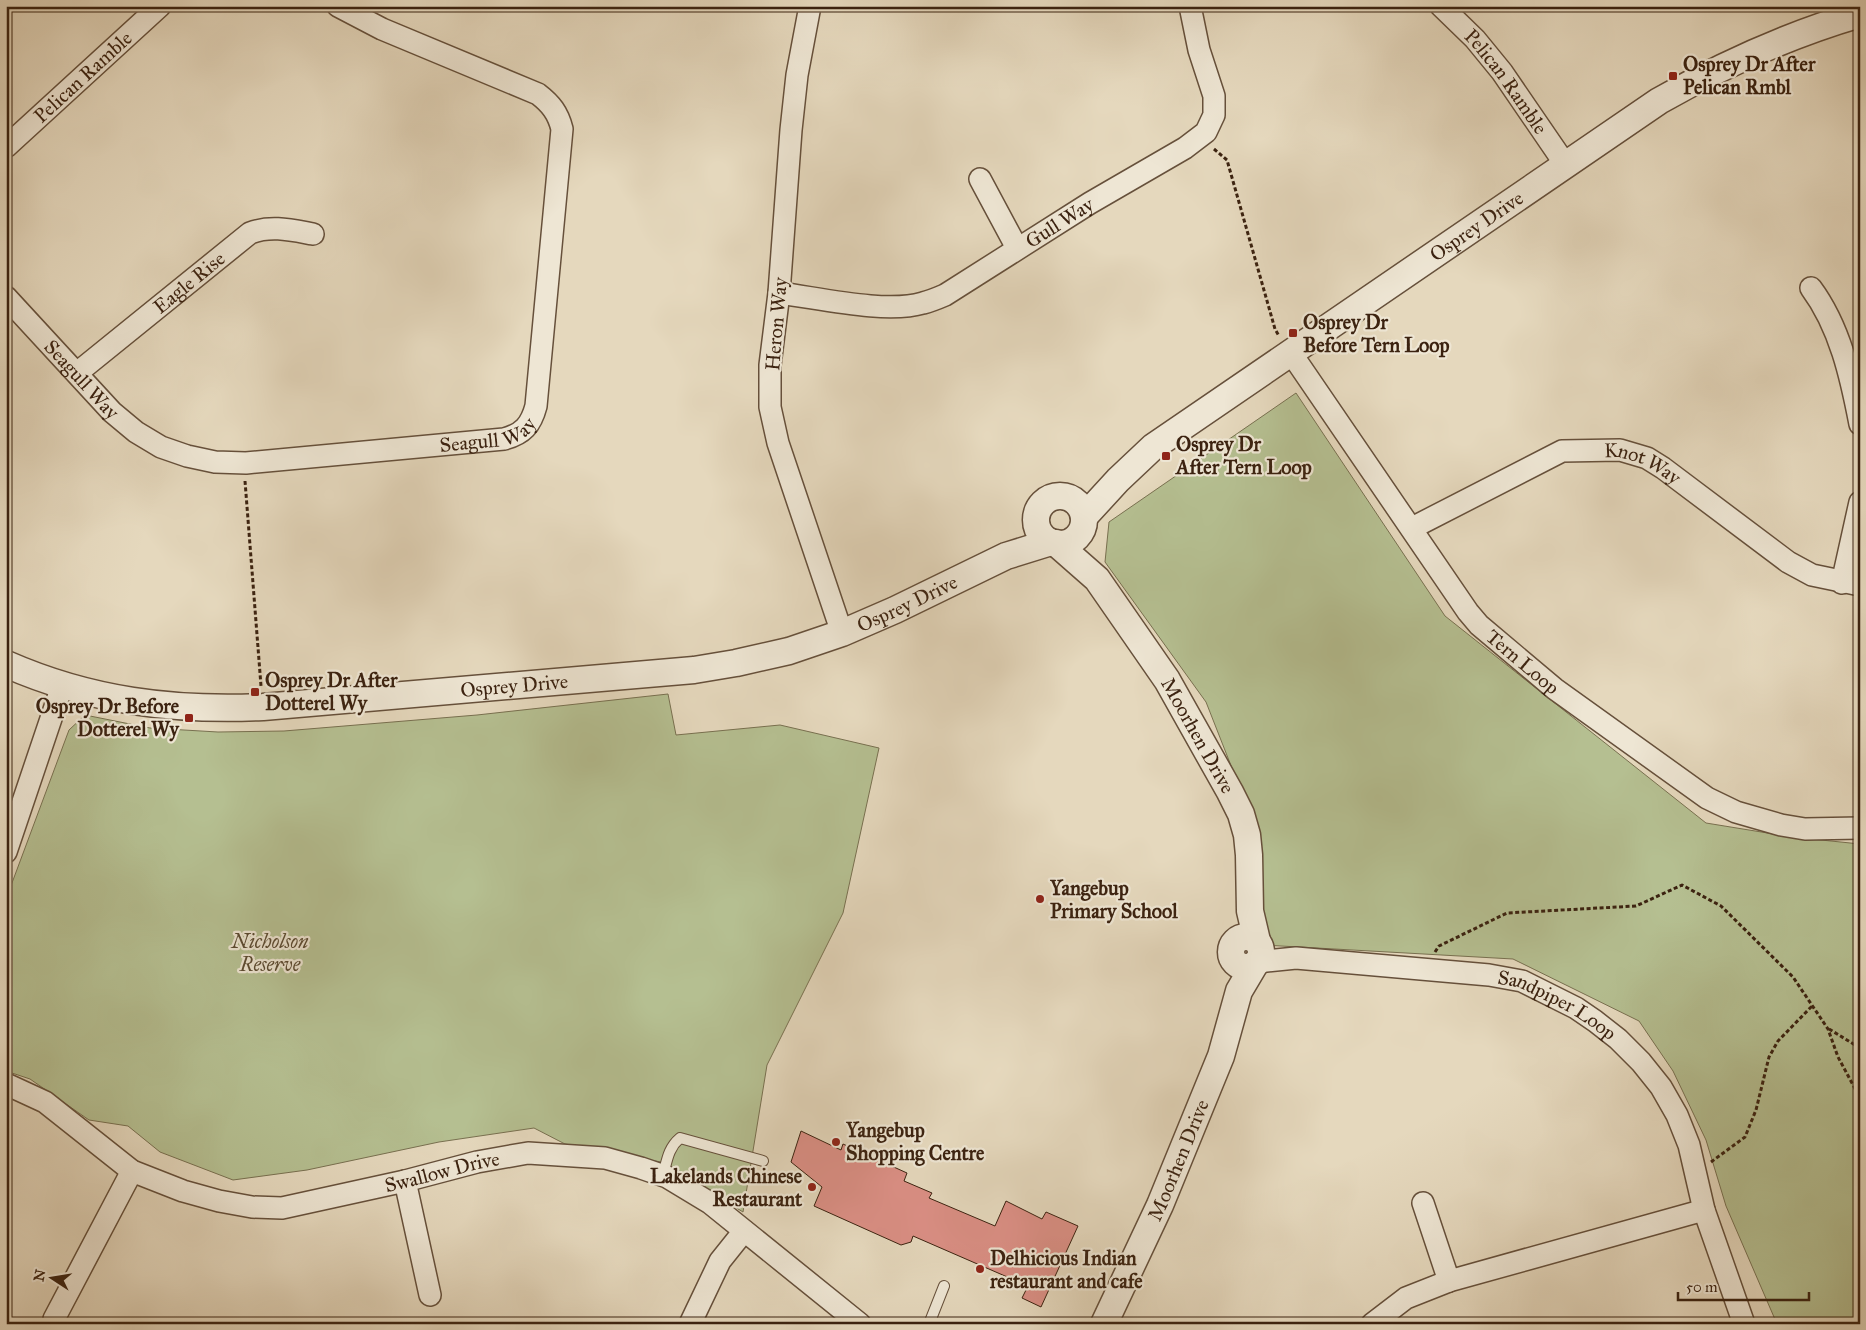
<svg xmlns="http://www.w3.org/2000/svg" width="1866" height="1330" viewBox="0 0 1866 1330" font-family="'IM FELL Great Primer',serif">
<rect width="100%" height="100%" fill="#e5d8bd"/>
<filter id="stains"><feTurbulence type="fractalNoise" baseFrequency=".004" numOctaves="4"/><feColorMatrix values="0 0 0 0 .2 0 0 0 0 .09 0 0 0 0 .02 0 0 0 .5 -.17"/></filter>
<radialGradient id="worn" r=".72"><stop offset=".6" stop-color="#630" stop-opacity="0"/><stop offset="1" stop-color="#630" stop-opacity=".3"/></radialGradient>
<path fill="#b5bf91" stroke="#787050" d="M1296,393L1445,616L1706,823L1792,837L1860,844V1324H1777L1726,1206L1706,1140L1673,1071L1639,1021L1513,959L1263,945L1261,842L1206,702L1105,562L1109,522Z
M668,694L676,735L780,725L879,748L843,913L767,1065L743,1212L661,1162L565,1144L534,1128L439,1142L307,1170L233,1180L160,1152L128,1126L89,1120L30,1079L6,1071V899L69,730L85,715L150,728L218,732L284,731L477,715Z"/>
<path fill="#db8f85" stroke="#3b2210" d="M801,1131L841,1150L843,1144L907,1173L904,1181L932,1193L929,1198L995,1226L1006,1201L1042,1219L1046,1212L1078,1226L1041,1307L1022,1298L1028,1286L913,1236L911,1242L901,1245L814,1206L822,1187L791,1162Z"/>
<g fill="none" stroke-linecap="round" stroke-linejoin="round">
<g stroke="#66503b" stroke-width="12">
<path id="service" d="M663,1175C667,1161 668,1148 680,1138L763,1161
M929,1324L944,1286"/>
</g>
<g stroke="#66503b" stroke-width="24">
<g id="minor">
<path d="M810,6L797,75L791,130L779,293L770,365V407L778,443L842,633"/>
<path id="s1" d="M1441,6L1475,39L1502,72L1565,164"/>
<path id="s2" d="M6,147L160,6"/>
<path d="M980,179L1017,248"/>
<path d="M1811,288C1840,327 1851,377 1860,424"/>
<path id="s3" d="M779,293C819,298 886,314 923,303C931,301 938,298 945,295L1090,203L1185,148L1206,132L1214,115V96L1199,50L1190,6"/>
<path id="s4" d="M6,297L112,412L136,432L161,447L187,456L215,462L246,463L504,439C523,434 531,425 536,406L562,129C558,113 551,104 538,94L382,29L338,6"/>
<path id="s5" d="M1291,353L1468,612L1479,625L1555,689L1707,798L1736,812L1781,825L1805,829L1860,828"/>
<path id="s6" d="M77,373L250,233C271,225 291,230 313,234"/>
<path id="s7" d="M1412,528L1562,451L1620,450L1647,458L1663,468L1788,562L1812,575L1860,585"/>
<path d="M1842,583L1860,502"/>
<path d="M6,852L62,686"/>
<path id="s8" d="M1257,962L1296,958L1489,975L1522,981L1576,1008L1595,1021L1618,1039L1641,1062L1661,1087L1677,1115L1689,1145L1704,1210L1744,1324"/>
<path id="s9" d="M6,1084L45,1102L132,1171L183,1191L219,1201L252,1207L282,1208L405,1181L477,1162L528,1153L605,1158L641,1168L667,1177L710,1203L860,1324"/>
<path d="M405,1181L430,1295"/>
<path d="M1423,1203L1449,1281"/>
<path d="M54,1319L132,1171"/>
<path d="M690,1324L720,1261L744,1231"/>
<path d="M1372,1324L1406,1298L1449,1281L1704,1210"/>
</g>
</g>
<g stroke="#66503b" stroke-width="29">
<g id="tertiary">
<circle cx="1060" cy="520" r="24"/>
<path id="s10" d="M1084,517L1118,480L1153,447L1659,101C1724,64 1788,35 1860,14"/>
<path id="s11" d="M1056,543L1097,579L1167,680L1230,792L1241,814L1247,835L1249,855L1250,911L1257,941"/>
<path id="s12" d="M6,664C90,701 173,711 263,707L694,670L736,663L789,651L842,633L895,610L1006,556L1051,542"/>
<circle cx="1246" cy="952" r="15"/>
<path id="s13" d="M1104,1324L1160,1205L1221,1056L1239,991L1255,964"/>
</g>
</g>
<path stroke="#3b2210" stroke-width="3" stroke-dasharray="4 2.5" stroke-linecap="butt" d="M1214,149L1227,160L1275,329L1279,336
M245,481L261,686
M1435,952L1439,946L1507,913L1636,906L1682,885L1721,906L1793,977L1828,1029L1838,1057L1860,1098
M1829,1029L1860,1048
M1711,1162L1745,1137L1756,1110L1769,1057L1778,1041L1813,1005"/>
<use href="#service" stroke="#eee6d4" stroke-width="10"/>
<use href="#minor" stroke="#eee6d4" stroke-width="21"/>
<use href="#tertiary" stroke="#eee6d4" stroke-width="26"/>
</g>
<g fill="#8f2418" stroke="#eee6d4" stroke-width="2">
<rect x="1668" y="71" width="10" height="10" rx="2.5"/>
<rect x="1288" y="328" width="10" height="10" rx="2.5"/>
<rect x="1161" y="451" width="10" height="10" rx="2.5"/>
<rect x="250" y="687" width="10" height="10" rx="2.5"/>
<rect x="184" y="713" width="10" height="10" rx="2.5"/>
<circle cx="1040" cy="899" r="5"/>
<circle cx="836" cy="1142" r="5"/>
<circle cx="812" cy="1187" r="5"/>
<circle cx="980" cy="1269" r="5"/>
</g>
<g text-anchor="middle" stroke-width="4.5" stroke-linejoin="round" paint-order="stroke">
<g font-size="20" font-weight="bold" fill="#3b2210" stroke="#eee6d4" text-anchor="start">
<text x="1683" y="71">Osprey Dr After<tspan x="1683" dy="23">Pelican Rmbl</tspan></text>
<text x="1303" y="329">Osprey Dr<tspan x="1303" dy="23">Before Tern Loop</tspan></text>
<text x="1176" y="451">Osprey Dr<tspan x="1176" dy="23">After Tern Loop</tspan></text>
<text x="265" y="687">Osprey Dr After<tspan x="265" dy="23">Dotterel Wy</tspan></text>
<text x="179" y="713" text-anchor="end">Osprey Dr Before<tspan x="179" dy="23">Dotterel Wy</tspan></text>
<text x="1050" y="895">Yangebup<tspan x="1050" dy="23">Primary School</tspan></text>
<text x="846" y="1137">Yangebup<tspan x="846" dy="23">Shopping Centre</tspan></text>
<text x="802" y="1183" text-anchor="end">Lakelands Chinese<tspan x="802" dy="23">Restaurant</tspan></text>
<text x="990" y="1265">Delhicious Indian<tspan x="990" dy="23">restaurant and cafe</tspan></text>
</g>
<g font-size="20" fill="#3b2210" stroke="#eee6d4">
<text dy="7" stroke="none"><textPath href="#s2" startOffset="104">Pelican Ramble</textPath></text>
<text dy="7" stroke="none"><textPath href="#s1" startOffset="100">Pelican Ramble</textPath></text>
<text dy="7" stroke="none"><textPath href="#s3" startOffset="304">Gull Way</textPath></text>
<text dy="7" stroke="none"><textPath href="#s10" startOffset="490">Osprey Drive</textPath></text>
<text dy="7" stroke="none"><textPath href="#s6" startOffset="144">Eagle Rise</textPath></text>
<text transform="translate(776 324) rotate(-85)" y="7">Heron Way</text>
<text dy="7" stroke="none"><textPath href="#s4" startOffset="112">Seagull Way</textPath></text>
<text dy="7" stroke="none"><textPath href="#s4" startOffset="548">Seagull Way</textPath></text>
<text dy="7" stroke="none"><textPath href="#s7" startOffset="252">Knot Way</textPath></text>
<text dy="7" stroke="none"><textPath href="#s12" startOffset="920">Osprey Drive</textPath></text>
<text dy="7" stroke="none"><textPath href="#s5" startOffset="388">Tern Loop</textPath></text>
<text dy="7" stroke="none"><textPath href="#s12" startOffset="515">Osprey Drive</textPath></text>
<text dy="7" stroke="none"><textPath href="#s11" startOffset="241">Moorhen Drive</textPath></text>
<text dy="7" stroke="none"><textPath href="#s8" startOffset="308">Sandpiper Loop</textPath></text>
<text dy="7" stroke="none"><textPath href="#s13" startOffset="180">Moorhen Drive</textPath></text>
<text dy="7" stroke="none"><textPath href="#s9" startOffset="474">Swallow Drive</textPath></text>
</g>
<g font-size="20" font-style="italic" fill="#5a4930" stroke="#eee6d4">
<text x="270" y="948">Nicholson<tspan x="270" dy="23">Reserve</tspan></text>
</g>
</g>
<rect width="1866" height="1330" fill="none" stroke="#e5d8bd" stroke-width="25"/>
<rect x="8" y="8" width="1851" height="1315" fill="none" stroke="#3b2210" stroke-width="2.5"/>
<rect x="12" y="12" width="1841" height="1305" fill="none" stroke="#3b2210"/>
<g transform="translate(52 1278) rotate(282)" stroke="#eee6d4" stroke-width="4" paint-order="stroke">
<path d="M0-4L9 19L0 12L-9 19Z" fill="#3b2210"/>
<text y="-8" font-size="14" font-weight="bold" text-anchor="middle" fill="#3b2210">N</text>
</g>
<path d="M1678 1292v8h131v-8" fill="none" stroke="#3b2210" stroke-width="2.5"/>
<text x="1686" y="1292" font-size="15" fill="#3b2210" stroke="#eee6d4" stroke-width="4" paint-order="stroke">50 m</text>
<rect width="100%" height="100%" filter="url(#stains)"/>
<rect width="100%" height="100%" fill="url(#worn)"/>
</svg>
